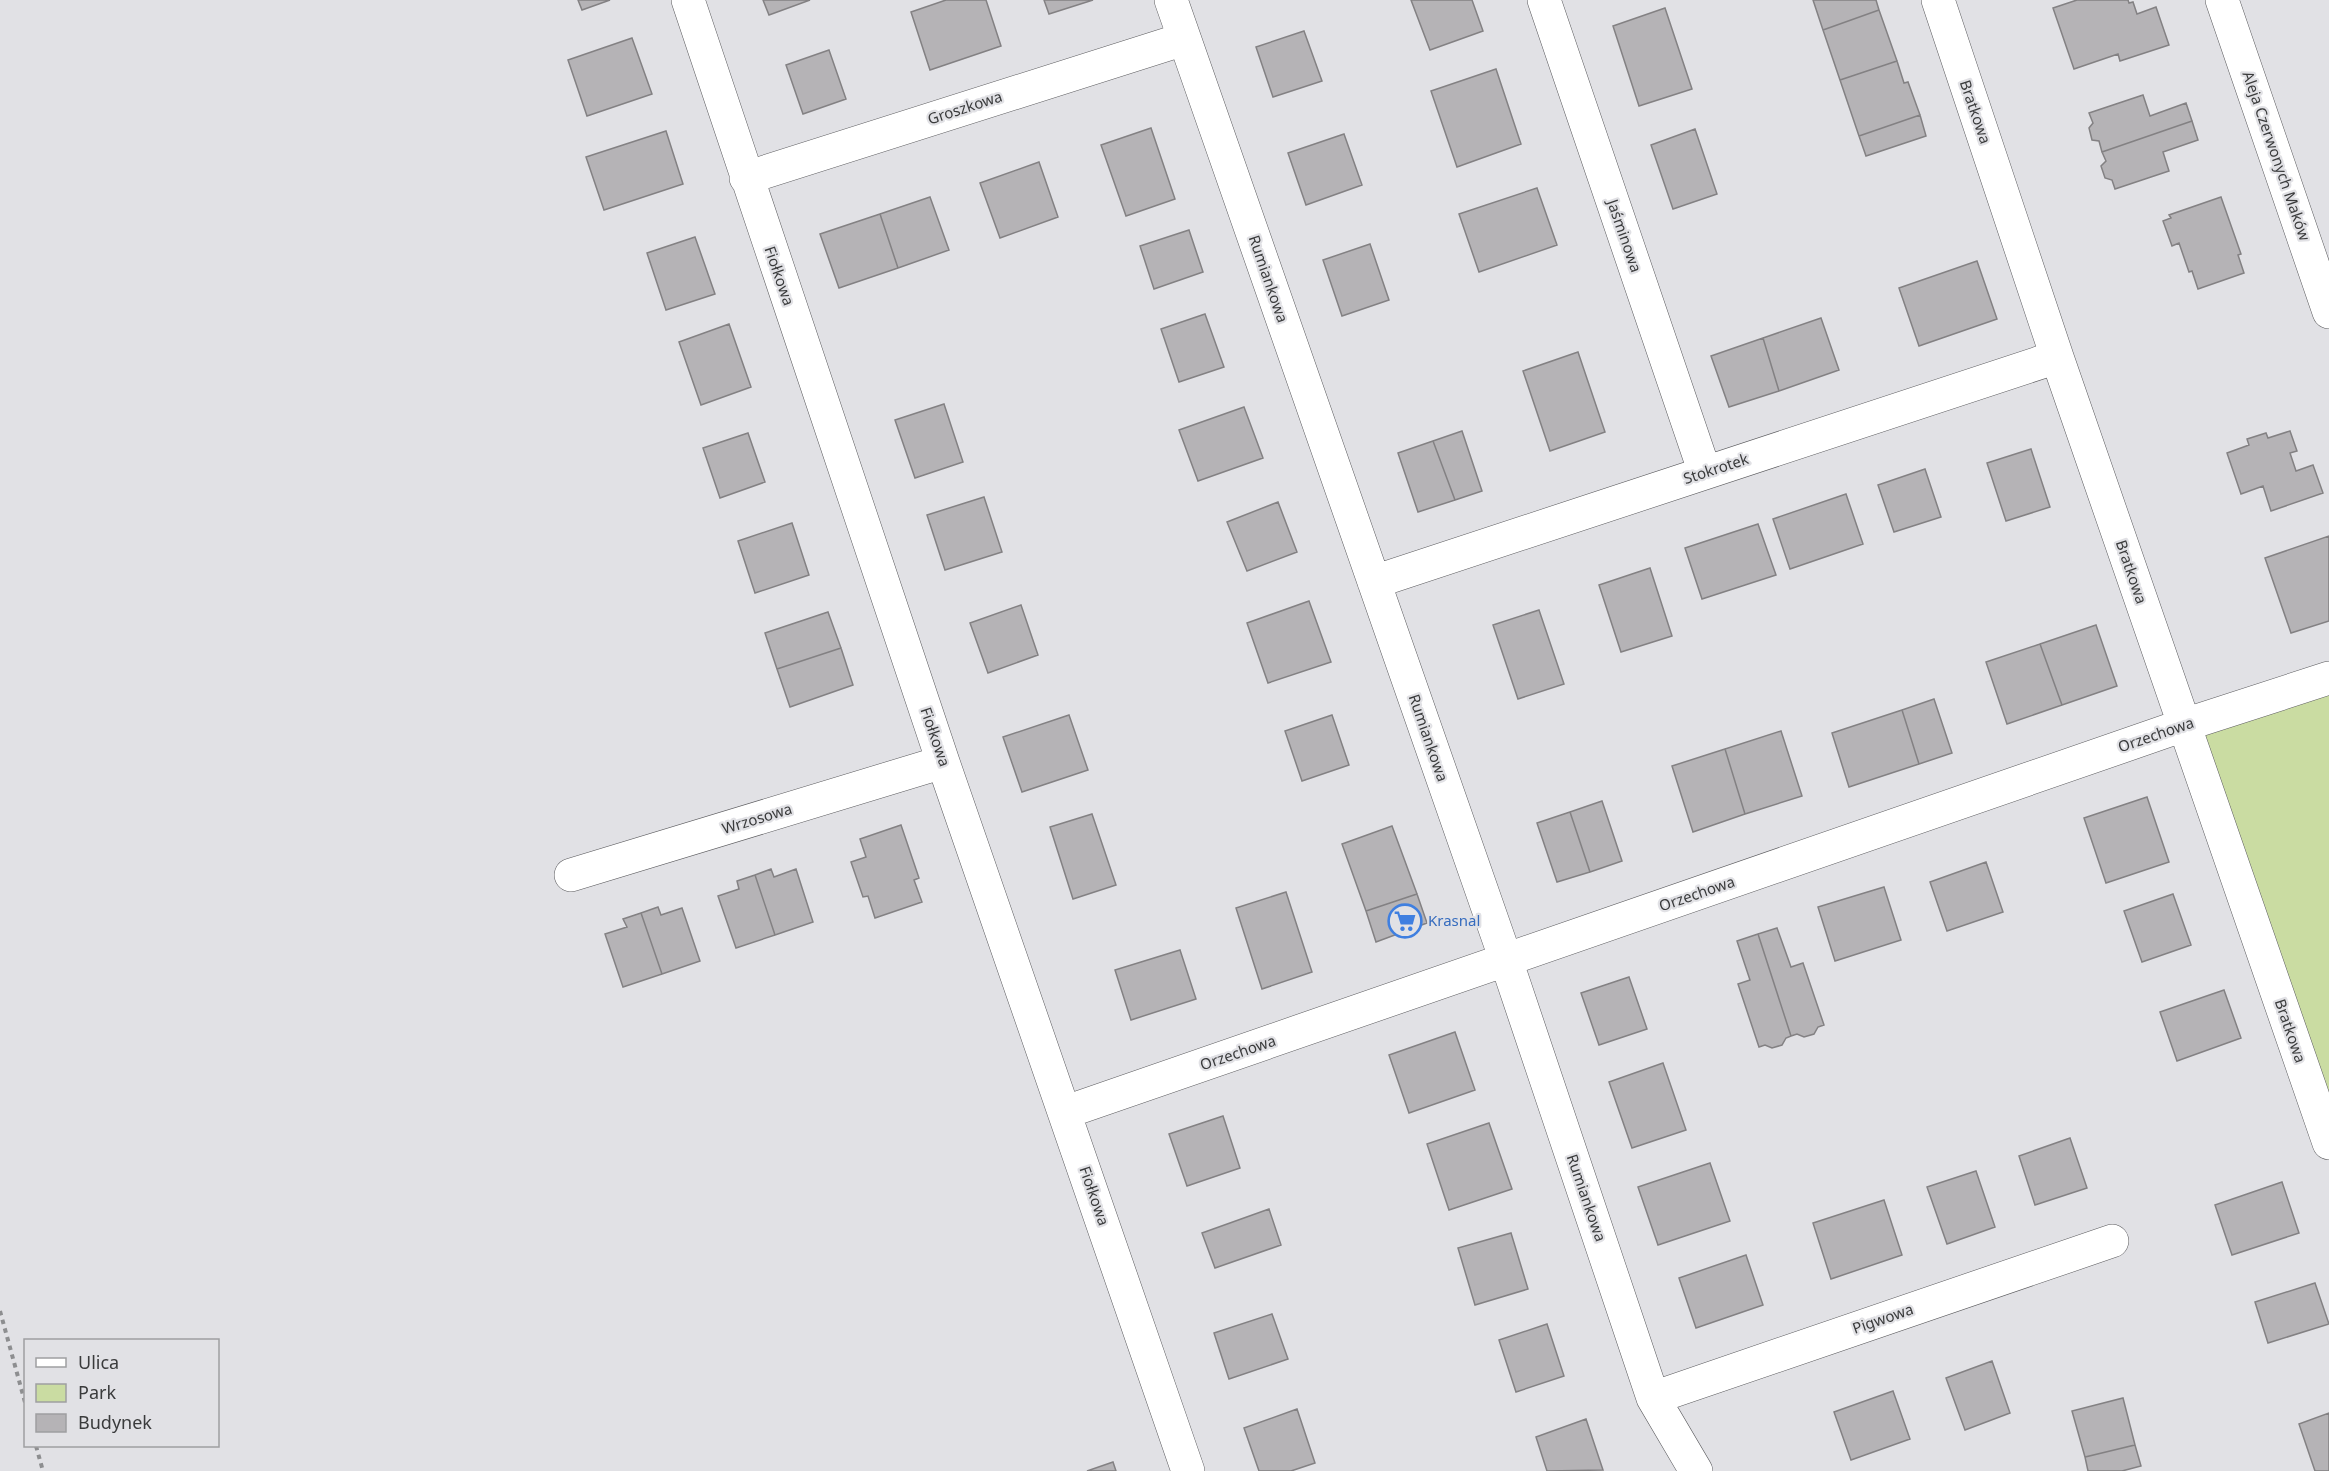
<svg xmlns="http://www.w3.org/2000/svg" width="2329" height="1471" viewBox="0 0 2329 1471" font-family="'Noto Sans',sans-serif">
<rect width="100%" height="100%" fill="#e1e1e5"/>
<path fill="#cadca2" d="M2329,679V1137L2185,727Z"/>
<path fill="#b5b3b6" stroke="#838183" stroke-width="1.5" d="M578,0H610L582,10Z
M763,0H810L769,15Z
M946,0H986L1001,46L930,70L911,12Z
M1044,0H1093L1049,14Z
M1411,0H1472L1483,31L1430,50Z
M1813,0H1876L1879,10L1823,30Z
M2077,0H2128L2129,3L2133,2L2137,14L2156,7L2169,45L2120,61L2118,54L2074,69L2053,8Z
M1665,8L1692,89L1639,106L1613,26Z
M1879,10L1897,61L1840,80L1823,30Z
M1304,31L1322,81L1273,97L1256,47Z
M632,38L652,94L587,116L568,60Z
M829,50L846,99L803,114L786,65Z
M1897,61L1904,83L1908,82L1920,115L1859,136L1840,80Z
M1496,69L1521,144L1457,167L1431,91Z
M2143,95L2150,116L2186,103L2192,121L2102,152L2099,141L2092,140L2089,128L2093,123L2089,113Z
M1920,115L1926,136L1866,156L1859,136Z
M2192,121L2198,140L2163,152L2169,171L2115,189L2112,180L2105,178L2101,166L2106,161L2102,152Z
M1151,128L1175,199L1126,216L1101,145Z
M1695,129L1717,194L1673,209L1651,145Z
M666,131L683,184L604,210L586,157Z
M1344,134L1362,185L1306,205L1288,153Z
M1039,162L1058,217L1000,238L980,183Z
M1537,188L1557,245L1479,272L1459,214Z
M930,197L949,250L898,268L880,214Z
M2221,197L2241,254L2238,255L2244,273L2198,289L2192,271L2189,272L2179,243L2172,246L2163,221L2171,218L2169,215Z
M880,214L898,268L839,288L820,234Z
M1189,230L1203,272L1154,289L1140,246Z
M695,237L715,294L666,310L647,253Z
M1370,244L1389,300L1342,316L1323,260Z
M1977,261L1997,319L1919,346L1899,288Z
M1205,314L1224,367L1179,382L1161,329Z
M1821,318L1839,370L1779,391L1763,338Z
M729,324L751,387L701,405L679,342Z
M1763,338L1779,391L1729,407L1711,356Z
M1578,352L1605,432L1550,451L1523,371Z
M944,404L963,462L915,478L895,420Z
M1244,407L1263,458L1198,481L1179,430Z
M1462,431L1482,491L1455,500L1433,441Z
M2290,431L2297,451L2290,453L2296,471L2313,465L2323,493L2271,511L2263,486L2241,494L2227,453L2249,445L2247,439L2266,433L2268,438Z
M748,433L765,482L720,498L703,448Z
M1433,441L1455,500L1418,512L1398,453Z
M2031,449L2050,507L2006,521L1987,463Z
M1925,469L1941,517L1894,532L1878,485Z
M1846,494L1863,544L1790,569L1773,519Z
M984,497L1002,552L945,570L927,515Z
M1278,502L1297,552L1247,571L1227,522Z
M792,523L809,575L755,593L738,541Z
M1758,524L1776,575L1702,599L1685,548Z
M2329,536V621L2291,633L2265,558Z
M1650,568L1672,636L1621,652L1599,585Z
M1309,601L1331,662L1268,683L1247,623Z
M1021,605L1038,655L988,673L970,623Z
M1539,610L1564,684L1518,699L1493,625Z
M828,612L841,648L777,669L765,633Z
M2096,625L2117,686L2062,705L2040,644Z
M2040,644L2062,705L2007,724L1986,662Z
M841,648L853,685L790,707L777,669Z
M1934,699L1952,753L1919,764L1902,710Z
M1902,710L1919,764L1849,787L1832,733Z
M1069,715L1088,770L1022,792L1003,737Z
M1332,715L1349,765L1302,781L1285,731Z
M1781,731L1802,796L1745,814L1725,749Z
M1725,749L1745,814L1693,832L1672,766Z
M2147,797L2169,862L2106,883L2084,818Z
M1602,801L1622,861L1590,872L1570,812Z
M1570,812L1590,872L1557,882L1537,823Z
M1092,814L1116,885L1073,899L1050,827Z
M901,825L919,878L914,880L922,902L875,918L868,896L863,897L851,862L866,857L860,839Z
M1392,826L1417,894L1366,911L1342,844Z
M1986,862L2003,912L1947,931L1930,882Z
M771,869L774,877L796,869L813,922L775,935L755,875Z
M755,875L775,935L736,948L718,896L739,889L737,881Z
M1884,887L1901,940L1835,961L1818,907Z
M1286,892L1312,972L1262,989L1236,908Z
M1417,894L1427,923L1376,942L1366,911Z
M2173,894L2191,945L2142,962L2124,911Z
M658,907L661,915L682,908L700,961L662,974L641,913Z
M641,913L662,974L623,987L605,934L627,927L623,919Z
M1777,928L1791,967L1803,963L1824,1025L1818,1027L1814,1034L1804,1037L1797,1034L1791,1036L1758,934Z
M1758,934L1791,1036L1786,1038L1782,1045L1772,1048L1765,1045L1759,1047L1738,984L1750,980L1737,941Z
M1180,950L1196,999L1131,1020L1115,970Z
M1629,977L1647,1029L1599,1045L1581,993Z
M2224,990L2241,1038L2177,1061L2160,1012Z
M1455,1032L1475,1090L1409,1113L1389,1055Z
M1663,1063L1686,1130L1632,1148L1609,1082Z
M1223,1116L1240,1168L1187,1186L1169,1134Z
M1489,1123L1512,1189L1449,1210L1427,1144Z
M2070,1138L2087,1188L2035,1205L2019,1156Z
M1710,1163L1730,1221L1658,1245L1638,1187Z
M1976,1171L1995,1227L1947,1244L1927,1187Z
M2282,1182L2299,1233L2232,1255L2215,1205Z
M1884,1200L1902,1255L1831,1279L1813,1223Z
M1269,1209L1281,1245L1215,1268L1202,1233Z
M1511,1233L1528,1289L1475,1305L1458,1248Z
M1746,1255L1763,1305L1696,1328L1679,1278Z
M2315,1283L2329,1324L2268,1343L2255,1302Z
M1272,1314L1288,1359L1229,1379L1214,1333Z
M1547,1324L1564,1376L1516,1392L1499,1340Z
M1992,1361L2010,1413L1965,1430L1946,1378Z
M1893,1391L1910,1439L1851,1460L1834,1412Z
M2123,1398L2135,1445L2085,1457L2072,1411Z
M1297,1409L1315,1463L1291,1471H1259L1244,1428Z
M2329,1413V1471H2315L2299,1424Z
M1586,1419L1603,1470L1547,1471L1536,1437Z
M2135,1445L2141,1466L2122,1471H2088L2085,1457Z
M1113,1462L1116,1471H1087Z"/>
<g fill="none" stroke-linecap="round" stroke-linejoin="round">
<g stroke="#5b5b5e" stroke-width="34">
<path id="minor" d="M688,0L943,762L1188,1471
M1171,0L1506,960L1653,1398L1696,1471
M1544,0L1705,473
M1938,0L2057,357L2329,1143
M2222,0L2329,312
M746,178L1184,39
M1374,582L2057,357
M571,875L943,762
M1066,1112L2184,725L2329,678
M1653,1398L2112,1241"/>
</g>
<path stroke="#8d8e90" stroke-width="4" stroke-dasharray="4.5 4.5" stroke-linecap="butt" d="M0,1311L26,1406
M36,1446L43,1471"/>
<use href="#minor" stroke="#fff" stroke-width="33"/>
</g>
<defs>
<g id="supermarket-ring" transform="scale(1.725)"><circle r="9.5" fill="#e1e1e5" stroke="#3f7fe0" stroke-width="1.5"/><path d="M-6-5.5h2.5l.6 2H6L4.5 2H-2.5L-4.4-4H-6ZM-1.5 3.2a1.3 1.3 0 1 0 .1 0ZM3 3.2a1.3 1.3 0 1 0 .1 0Z" fill="#3f7fe0"/></g>
</defs>
<g fill-rule="evenodd">
<use href="#supermarket-ring" x="1405" y="921"/>
</g>
<g text-anchor="middle" stroke-width="4.5" stroke-linejoin="round" paint-order="stroke">
<g font-size="15" fill="#3a3b3c" stroke="#e1e1e5">
<text transform="translate(965 108) rotate(-18)" y="5">Groszkowa</text>
<text transform="translate(1975 112) rotate(71)" y="5">Bratkowa</text>
<text transform="translate(2276 156) rotate(71)" y="5">Aleja Czerwonych Maków</text>
<text transform="translate(1624 236) rotate(71)" y="5">Jaśminowa</text>
<text transform="translate(779 276) rotate(71)" y="5">Fiołkowa</text>
<text transform="translate(1268 279) rotate(71)" y="5">Rumiankowa</text>
<text transform="translate(1716 469) rotate(-18)" y="5">Stokrotek</text>
<text transform="translate(2131 572) rotate(71)" y="5">Bratkowa</text>
<text transform="translate(2156 735) rotate(-19)" y="5">Orzechowa</text>
<text transform="translate(935 737) rotate(71)" y="5">Fiołkowa</text>
<text transform="translate(1428 738) rotate(71)" y="5">Rumiankowa</text>
<text transform="translate(757 819) rotate(-17)" y="5">Wrzosowa</text>
<text transform="translate(1697 894) rotate(-19)" y="5">Orzechowa</text>
<text transform="translate(2290 1031) rotate(71)" y="5">Bratkowa</text>
<text transform="translate(1238 1053) rotate(-19)" y="5">Orzechowa</text>
<text transform="translate(1094 1196) rotate(71)" y="5">Fiołkowa</text>
<text transform="translate(1586 1198) rotate(71)" y="5">Rumiankowa</text>
<text transform="translate(1883 1319) rotate(-19)" y="5">Pigwowa</text>
</g>
<g font-size="15" fill="#366cbe" stroke="#e1e1e5" text-anchor="start">
<text x="1428" y="926">Krasnal</text>
</g>
</g>
<rect x="24" y="1339" width="195" height="108" fill="#e1e1e5" stroke="#9e9fa1" stroke-width="1.5"/>
<rect x="36" y="1358" width="30" height="9" fill="#ffffff" stroke="#9e9fa1" stroke-width="1.5"/>
<text x="78" y="1369" font-size="18" fill="#3a3b3c">Ulica</text>
<rect x="36" y="1384" width="30" height="18" fill="#cadca2" stroke="#9e9fa1" stroke-width="1.5"/>
<text x="78" y="1399" font-size="18" fill="#3a3b3c">Park</text>
<rect x="36" y="1414" width="30" height="18" fill="#b5b3b6" stroke="#9e9fa1" stroke-width="1.5"/>
<text x="78" y="1429" font-size="18" fill="#3a3b3c">Budynek</text>
</svg>
